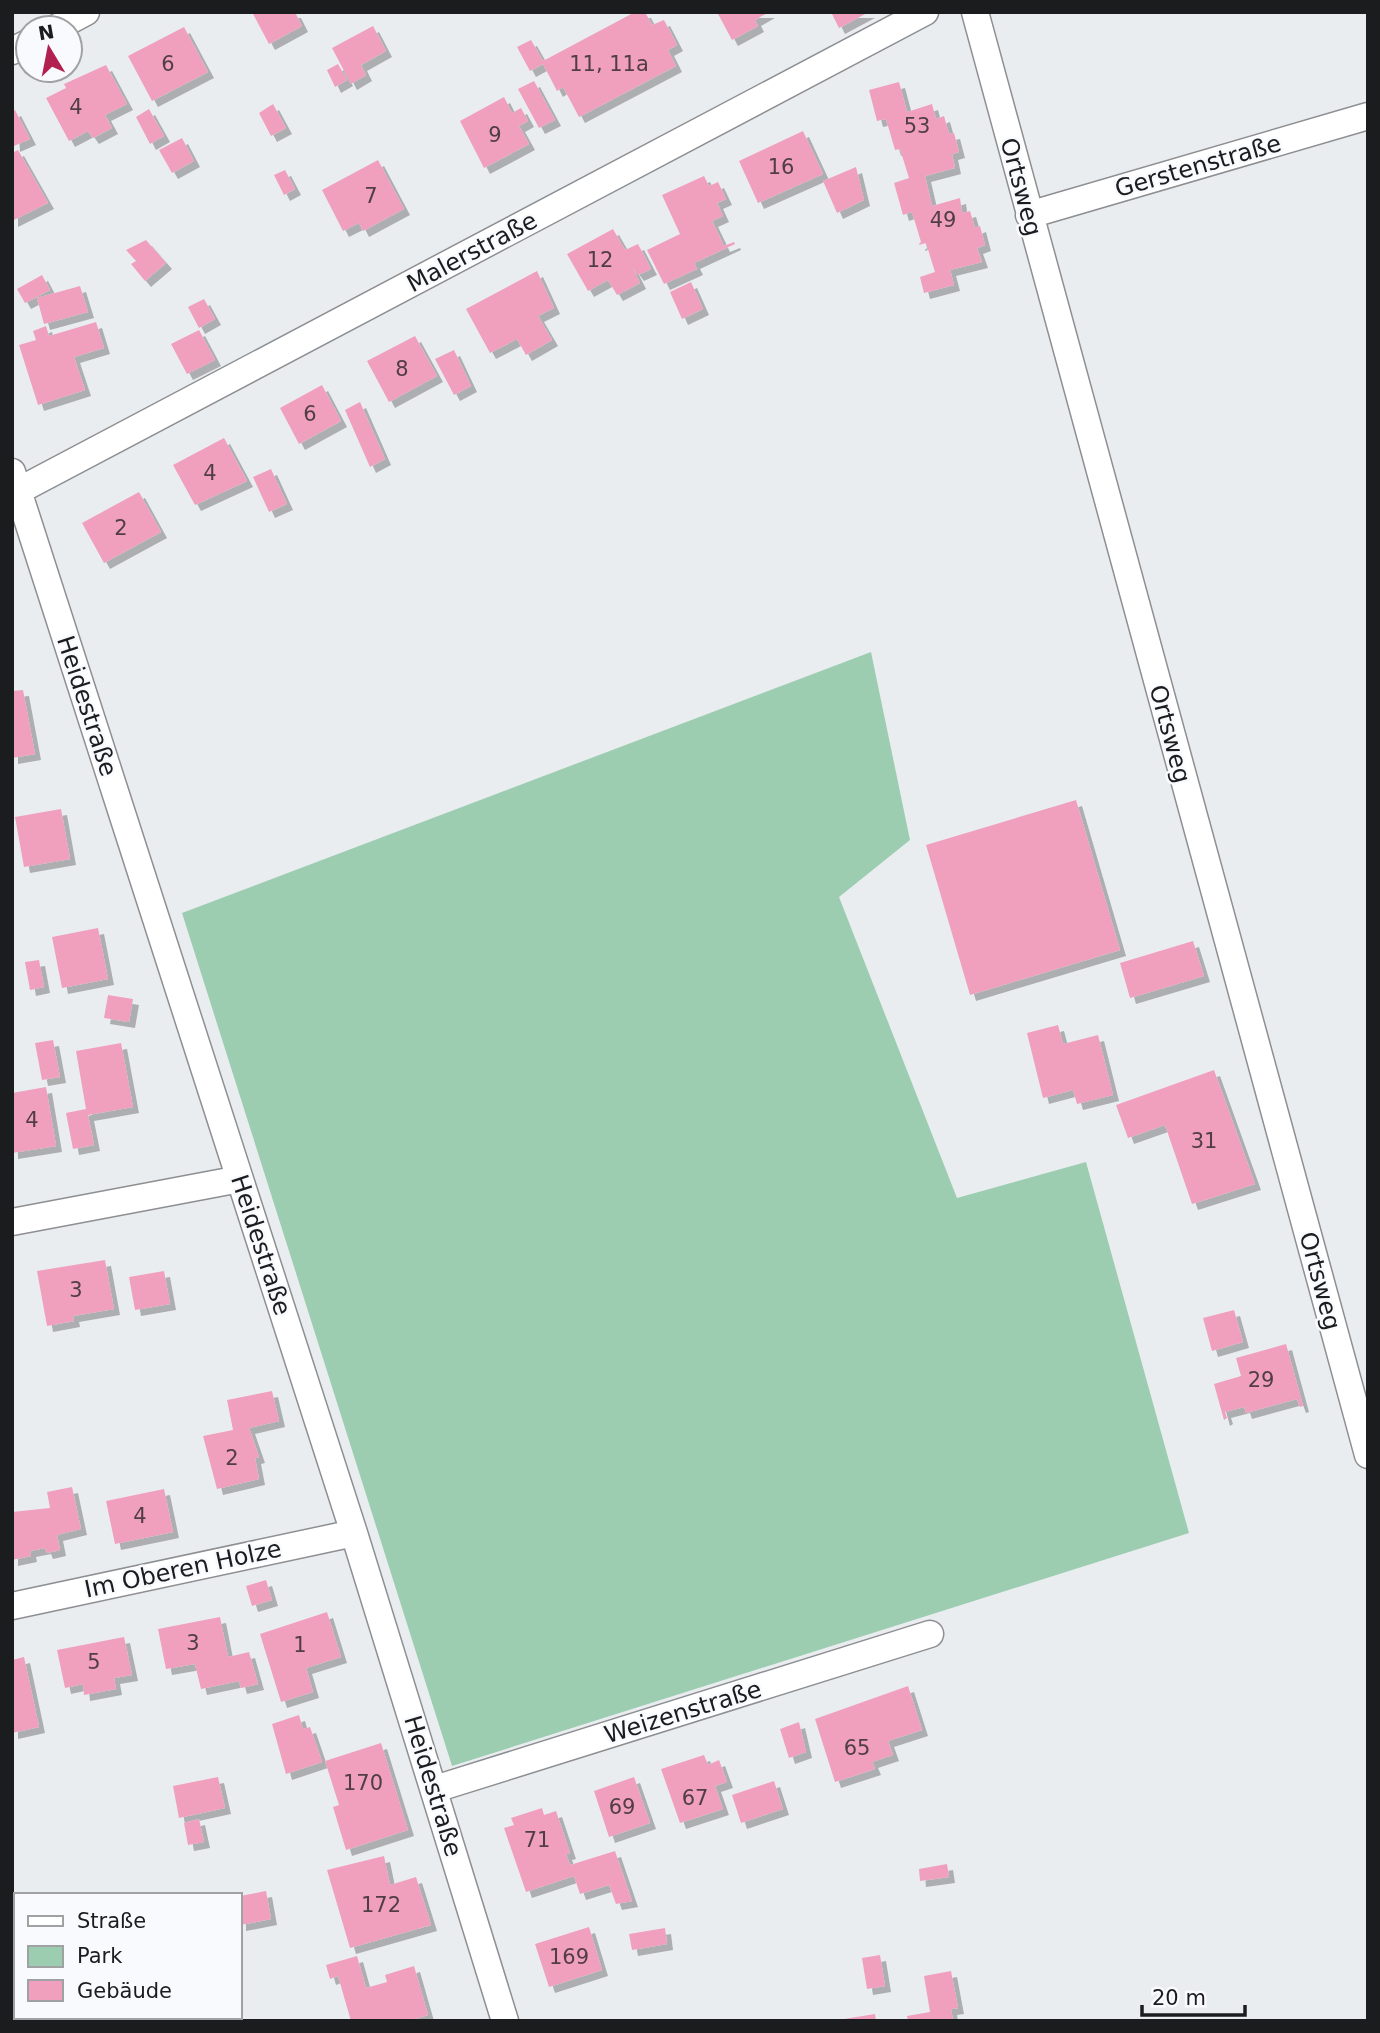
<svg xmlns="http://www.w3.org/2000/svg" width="1380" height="2033" viewBox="0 0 1380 2033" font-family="'DejaVu Sans',sans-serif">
<defs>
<filter id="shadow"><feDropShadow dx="6" dy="6" stdDeviation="0" flood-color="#0004"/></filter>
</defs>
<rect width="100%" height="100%" fill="#eaedf0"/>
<path fill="#9dcdb1" d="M871,652L910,840L839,897L957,1198L1086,1162L1189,1533L452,1766L182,913Z"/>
<path fill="#f0a0bd" filter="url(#shadow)" d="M252,12H295L302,26L269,44Z
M635,12H645L652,25L664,20L677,45L668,50L676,66L579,117L563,87L557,91L543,64L530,71L517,47L531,40L543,61Z
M717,12H769L755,20L758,26L732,40Z
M831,12H869L839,28Z
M373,26L386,51L361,65L366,75L351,84L332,48Z
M184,27L208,72L152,101L128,56Z
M338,64L347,80L335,87L327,70Z
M106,65L127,104L105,115L112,128L93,138L88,131L69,141L46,98L66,88L64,84Z
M534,81L555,120L539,128L518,89Z
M899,82L907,112L932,104L936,119L944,116L949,134L954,133L959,152L952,154L955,168L925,176L932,206L960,198L962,213L970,211L975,228L980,226L985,245L977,248L982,262L950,270L954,285L924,293L920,277L935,272L926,243L918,245L921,242L912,212L903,215L894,183L909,178L900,149L895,150L886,119L877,121L869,90Z
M504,97L512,113L521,108L528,121L519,126L529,144L484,168L460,121Z
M273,104L286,128L271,136L259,113Z
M149,109L164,136L150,144L136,117Z
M15,110L30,139L14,146L12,112Z
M803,131L823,174L758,203L739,161Z
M182,138L194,161L172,173L159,150Z
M18,150L48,203L12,221V153Z
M378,160L404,209L363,231L359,223L343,231L322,190Z
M856,167L864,200L837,213L823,181Z
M285,170L295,189L284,195L274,175Z
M704,176L709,186L718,182L726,199L717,203L723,216L712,221L724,246L734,242L735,244L694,263L697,269L664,284L647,250L680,234L662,195Z
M613,229L625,250L638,244L651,269L638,275L632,267L640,283L617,295L608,280L588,291L567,254Z
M146,240L166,263L145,281L131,264L136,261L126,250Z
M537,271L554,308L538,316L552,340L526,355L517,339L490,353L466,309Z
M42,275L50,290L25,303L17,289Z
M691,282L703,309L682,319L670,292Z
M80,286L88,312L44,324L37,298Z
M204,299L215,319L199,328L188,307Z
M96,322L104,348L74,357L85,390L38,405L19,345L36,340L33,331L46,326L49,336Z
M199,330L215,360L187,374L171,344Z
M415,336L437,376L389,402L367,361Z
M454,350L471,386L454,395L435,359Z
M322,385L341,421L299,444L280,408Z
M360,402L385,459L370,467L345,410Z
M224,438L247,481L195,505L173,465Z
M271,469L287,504L269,512L253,477Z
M139,492L161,532L104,563L82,523Z
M23,690L35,754L12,758V691Z
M1076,800L1120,950L970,995L926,845Z
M61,809L70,859L24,867L15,817Z
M98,928L108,979L62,988L52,937Z
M1193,941L1204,976L1130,998L1120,963Z
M39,960L44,987L30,990L25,962Z
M108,995L133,999L129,1022L104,1018Z
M1058,1025L1063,1044L1098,1035L1113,1095L1077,1104L1073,1090L1043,1098L1027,1033Z
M53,1040L60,1077L42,1080L35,1043Z
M121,1043L133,1107L88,1115L94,1145L73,1149L66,1113L86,1109L76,1051Z
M1214,1070L1255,1184L1192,1204L1165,1125L1128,1138L1116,1105Z
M46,1087L56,1146L12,1153V1093Z
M105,1260L114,1309L73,1316L74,1321L47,1326L37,1271Z
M164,1271L170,1304L135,1310L129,1277Z
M1234,1310L1243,1342L1212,1351L1203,1318Z
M1286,1344L1303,1406L1300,1407L1297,1399L1246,1413L1244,1407L1225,1412L1227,1418L1224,1420L1214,1384L1241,1376L1236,1358Z
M272,1391L279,1421L249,1428L259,1457L255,1458L259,1479L217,1489L203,1436L233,1430L227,1400Z
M72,1487L81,1529L57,1535L60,1550L47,1553L45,1548L30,1551L31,1556L12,1560V1512L50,1508L47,1492Z
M164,1489L173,1532L115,1544L106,1501Z
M266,1580L272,1600L252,1606L246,1586Z
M327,1612L341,1657L306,1668L313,1692L281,1702L260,1634Z
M220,1617L228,1657L249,1652L258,1684L241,1688L239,1681L201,1689L195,1664L166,1669L158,1629Z
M124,1637L132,1675L114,1678L116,1689L84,1695L83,1684L65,1688L57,1650Z
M24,1657L39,1727L12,1733V1660Z
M908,1686L922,1730L888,1741L893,1755L872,1762L875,1769L835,1782L815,1719Z
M299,1715L303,1729L310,1727L322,1762L286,1774L272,1724Z
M799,1722L806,1752L789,1758L780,1729Z
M381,1743L408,1830L346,1850L333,1807L339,1805L325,1761Z
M704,1755L708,1765L719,1760L727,1782L715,1786L723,1809L680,1823L661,1769Z
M218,1777L225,1808L179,1818L173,1786Z
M634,1777L650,1823L609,1837L594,1791Z
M774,1781L783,1809L741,1823L732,1795Z
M542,1808L544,1815L556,1811L570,1853L566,1854L570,1865L615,1851L632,1901L616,1904L609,1885L580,1894L574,1876L526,1892L504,1828L514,1825L511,1818Z
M199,1819L204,1842L188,1845L184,1823Z
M384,1856L390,1885L416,1877L431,1925L350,1948L327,1870Z
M947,1864L949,1877L920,1881L919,1869Z
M266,1891L271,1919L240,1925V1896Z
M589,1927L602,1970L549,1987L535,1944Z
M665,1928L667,1944L632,1950L629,1934Z
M880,1955L885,1986L867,1989L862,1958Z
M357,1956L366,1988L387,1982L385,1975L414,1966L428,2015L409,2021H351L338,1976L330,1979L326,1965Z
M951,1971L958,2008L951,2009L953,2021H908L907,2016L930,2012L924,1976Z
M12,1988L16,1989V2017H51L49,2021H12Z
M875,2014L876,2021H844V2019Z"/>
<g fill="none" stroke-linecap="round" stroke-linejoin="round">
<g stroke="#8d8f92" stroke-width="29">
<path id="minor" d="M975,12L1368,1455
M56,28L86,12
M12,51L28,43
M1029,215L1368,116
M12,472L354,1533L505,2021
M18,491L925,12
M12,1222L240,1179
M12,1606L354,1533
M435,1789L930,1634"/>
</g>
<use href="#minor" stroke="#fff" stroke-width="26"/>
</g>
<g text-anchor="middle" stroke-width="5" stroke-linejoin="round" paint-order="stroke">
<g font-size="21" fill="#503d45">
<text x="168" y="71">6</text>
<text x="609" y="71">11, 11a</text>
<text x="76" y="114">4</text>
<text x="917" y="133">53</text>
<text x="495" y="142">9</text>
<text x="781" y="174">16</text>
<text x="371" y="203">7</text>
<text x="943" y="227">49</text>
<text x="600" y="267">12</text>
<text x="402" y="376">8</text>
<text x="310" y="421">6</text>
<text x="210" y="480">4</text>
<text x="121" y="535">2</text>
<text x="32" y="1127">4</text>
<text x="1204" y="1148">31</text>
<text x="76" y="1297">3</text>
<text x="1261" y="1387">29</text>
<text x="232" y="1465">2</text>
<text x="140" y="1523">4</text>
<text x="193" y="1650">3</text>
<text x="300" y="1652">1</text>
<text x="94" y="1669">5</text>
<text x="857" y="1755">65</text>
<text x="363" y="1790">170</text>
<text x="695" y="1805">67</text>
<text x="622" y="1814">69</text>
<text x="537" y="1847">71</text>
<text x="381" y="1912">172</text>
<text x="569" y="1964">169</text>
</g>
<g font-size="24" fill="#1b1c1d" stroke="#f8fafd">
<text transform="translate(1198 166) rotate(-16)" y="8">Gerstenstraße</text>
<text transform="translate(1021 187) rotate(75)" y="8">Ortsweg</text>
<text transform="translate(472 252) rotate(-28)" y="8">Malerstraße</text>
<text transform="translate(87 706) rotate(72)" y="8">Heidestraße</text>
<text transform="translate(1170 734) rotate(75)" y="8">Ortsweg</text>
<text transform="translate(261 1245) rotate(72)" y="8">Heidestraße</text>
<text transform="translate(1320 1281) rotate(75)" y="8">Ortsweg</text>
<text transform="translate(183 1569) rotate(-12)" y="8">Im Oberen Holze</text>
<text transform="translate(683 1712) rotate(-17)" y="8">Weizenstraße</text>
<text transform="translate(433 1786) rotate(73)" y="8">Heidestraße</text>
</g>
</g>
<rect width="1380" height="2033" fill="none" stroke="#1b1c1d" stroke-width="28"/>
<rect x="14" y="1893" width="228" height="126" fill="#f8fafd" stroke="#a0a1a3" stroke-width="2"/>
<rect x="28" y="1916" width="35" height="10" fill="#ffffff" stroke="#a0a1a3" stroke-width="2"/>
<text x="77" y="1928" font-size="21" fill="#1b1c1d">Straße</text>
<rect x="28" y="1946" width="35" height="21" fill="#9dcdb1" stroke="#a0a1a3" stroke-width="2"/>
<text x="77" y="1963" font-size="21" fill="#1b1c1d">Park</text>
<rect x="28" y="1980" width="35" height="21" fill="#f0a0bd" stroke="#a0a1a3" stroke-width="2"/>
<text x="77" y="1998" font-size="21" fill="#1b1c1d">Gebäude</text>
<g transform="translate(49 49) rotate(350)"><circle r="33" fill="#f8fafd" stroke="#a0a1a3" stroke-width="2"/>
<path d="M0-5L12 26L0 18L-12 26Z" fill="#b1204f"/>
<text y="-10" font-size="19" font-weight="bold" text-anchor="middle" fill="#1b1c1d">N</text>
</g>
<path d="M1142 2005v10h103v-10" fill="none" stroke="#1b1c1d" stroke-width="3.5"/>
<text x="1152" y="2005" font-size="21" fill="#1b1c1d" stroke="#f8fafd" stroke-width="5" paint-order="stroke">20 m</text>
</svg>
